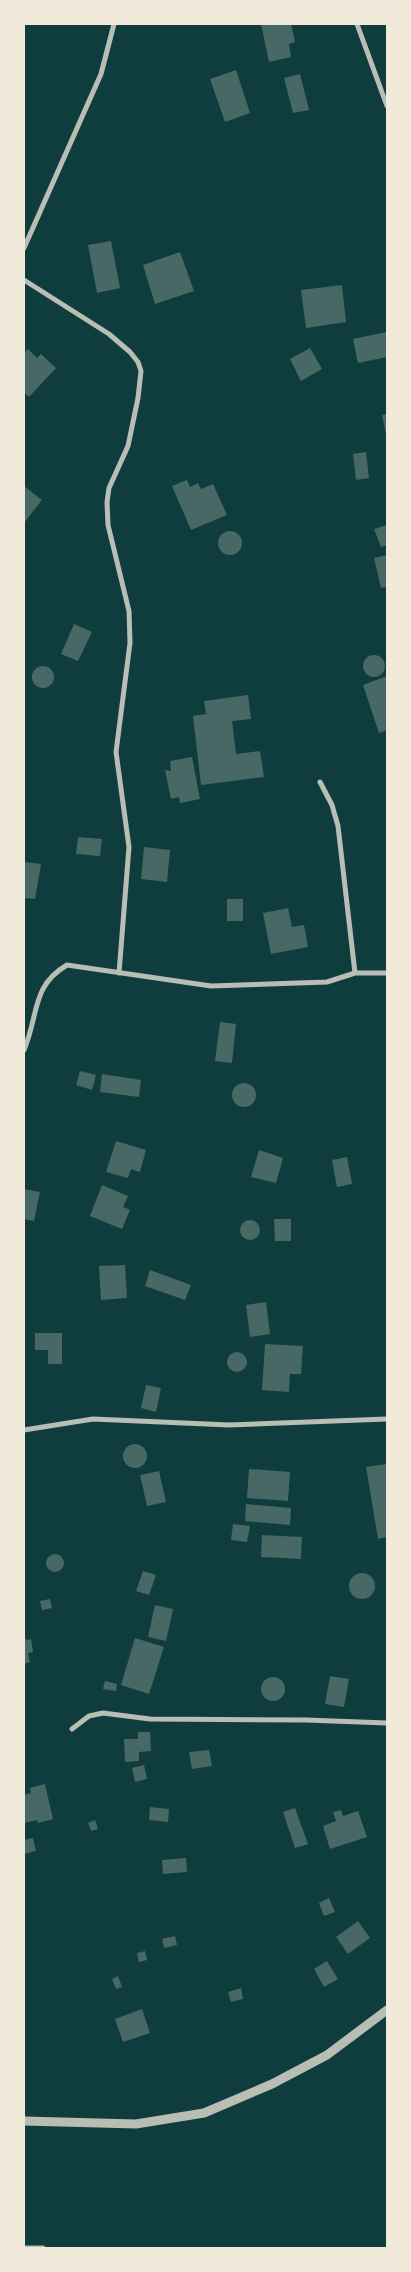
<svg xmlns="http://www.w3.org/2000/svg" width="411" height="2272" viewBox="0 0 411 2272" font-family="Figtree,sans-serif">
<rect width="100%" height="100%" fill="#0f3d3e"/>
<path fill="#486865" d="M261,24H291L295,42L289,44L291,57L269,62Z
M236,70L250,113L225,122L210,79Z
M300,74L309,110L293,113L284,78Z
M111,241L120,288L97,293L88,245Z
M180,252L194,291L155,304L143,265Z
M342,285L346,322L306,328L301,290Z
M387,332V357L358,363L353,339Z
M310,348L322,369L301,381L290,359Z
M28,349L37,358L41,354L56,368L29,397L24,392V353Z
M387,414V434H386L382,415Z
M366,452L369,478L356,480L353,454Z
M187,480L190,487L198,483L201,489L213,484L227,515L191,530L172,486Z
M24,486L42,500L24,523Z
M387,525V545L381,547L374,529Z
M218 543a12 12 0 1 1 24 0a12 12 0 1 1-24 0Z
M387,555V587L381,588L374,558Z
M74,624L92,632L78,661L61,654Z
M363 666a11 11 0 1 1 22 0a11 11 0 1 1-22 0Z
M32 677a11 11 0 1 1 22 0a11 11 0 1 1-22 0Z
M387,676V730L379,733L363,685Z
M248,695L251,719L232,721L236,754L260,751L264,777L201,785L193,716L206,714L204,701Z
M192,757L200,799L180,803L179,797L171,799L165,770L171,771L170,761Z
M78,837L102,839L100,856L76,854Z
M144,847L170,850L167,882L141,879Z
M24,862L41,864L35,899L24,898Z
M227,899H243V921H227Z
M288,908L292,927L304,925L308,947L271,954L263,913Z
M220,1022L236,1024L232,1063L215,1061Z
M80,1071L96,1075L92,1090L76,1085Z
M102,1074L141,1080L139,1097L100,1092Z
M232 1095a12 12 0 1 1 24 0a12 12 0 1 1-24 0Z
M116,1141L146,1150L140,1172L131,1169L128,1178L106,1172Z
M259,1150L283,1158L276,1183L251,1177Z
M347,1157L352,1184L337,1187L332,1160Z
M102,1185L128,1196L123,1207L130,1210L122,1229L90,1216Z
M24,1189L40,1192L34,1221L24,1219Z
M274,1219H291V1241H275Z
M240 1230a10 10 0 1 1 20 0a10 10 0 1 1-20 0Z
M125,1265L127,1298L101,1300L99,1266Z
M150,1270L191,1285L185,1300L145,1286Z
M266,1302L270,1334L250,1337L246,1305Z
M35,1333H62V1364H48V1350H35Z
M265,1344L303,1346L301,1374H290L289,1392L262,1390Z
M227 1362a10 10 0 1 1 20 0a10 10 0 1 1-20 0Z
M146,1385L161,1388L156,1412L141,1408Z
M123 1456a12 12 0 1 1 24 0a12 12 0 1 1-24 0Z
M387,1464V1537L378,1539L366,1467Z
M249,1469L290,1472L288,1501L247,1498Z
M159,1471L166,1502L147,1506L140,1475Z
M246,1504L291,1508L290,1525L245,1521Z
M233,1524L250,1526L247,1542L231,1540Z
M262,1535L302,1537L301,1559L261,1557Z
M46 1563a9 9 0 1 1 18 0a9 9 0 1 1-18 0Z
M143,1571L156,1575L149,1595L136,1591Z
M349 1586a13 13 0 1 1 26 0a13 13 0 1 1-26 0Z
M50,1599L52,1608L42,1610L40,1601Z
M155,1605L173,1609L166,1641L148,1637Z
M24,1634L26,1640L31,1639L33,1652L28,1653L30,1662L24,1664Z
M135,1638L164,1647L149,1694L121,1685Z
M330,1676L349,1679L344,1707L325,1704Z
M261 1689a12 12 0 1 1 24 0a12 12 0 1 1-24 0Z
M105,1681L117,1684L116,1691L103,1689Z
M138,1732H150L151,1751L139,1752V1761L125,1762L124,1739H138Z
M209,1750L212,1766L192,1769L189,1752Z
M144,1765L147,1779L135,1782L132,1768Z
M45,1784L53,1819L38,1823L37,1820L24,1823V1795L31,1793L30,1788Z
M150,1807L169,1809L168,1822L149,1820Z
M295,1808L308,1844L295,1848L283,1812Z
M341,1810L343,1816L358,1811L367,1837L330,1849L323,1826L336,1821L333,1812Z
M95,1820L98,1829L91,1831L88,1823Z
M33,1838L36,1851L24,1854V1840Z
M186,1858L187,1872L163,1874L162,1860Z
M329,1898L335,1912L324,1916L319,1903Z
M358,1921L370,1938L348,1954L336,1937Z
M175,1936L177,1945L164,1948L162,1939Z
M145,1951L147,1960L139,1962L137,1953Z
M327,1961L338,1979L324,1987L314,1969Z
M118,1976L122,1987L116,1989L112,1979Z
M241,1988L243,1999L231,2002L228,1992Z
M142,2009L150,2033L123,2042L115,2019Z"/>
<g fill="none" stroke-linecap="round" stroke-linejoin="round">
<path stroke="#b8beb3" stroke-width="5" d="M357,24L387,106
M24,248L101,74L114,24
M24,280L109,334L130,352L138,362L141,371L138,398L128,446L109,488L107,502L108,525L129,611L130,643L116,752L129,847L119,973
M320,782L332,805L338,826L355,973
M24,1050C39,1015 31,986 67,965L211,986L327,982L355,973H387
M24,1430L93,1419L229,1425L387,1419
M72,1729L89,1716L103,1713L150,1719L306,1720L387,1723
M24,2248H43"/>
<path stroke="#b8beb3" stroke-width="9" d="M24,2121L136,2124L204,2113L272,2084L327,2055L387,2010"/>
</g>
<rect width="411" height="2272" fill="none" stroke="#f1e9da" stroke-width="50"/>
</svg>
